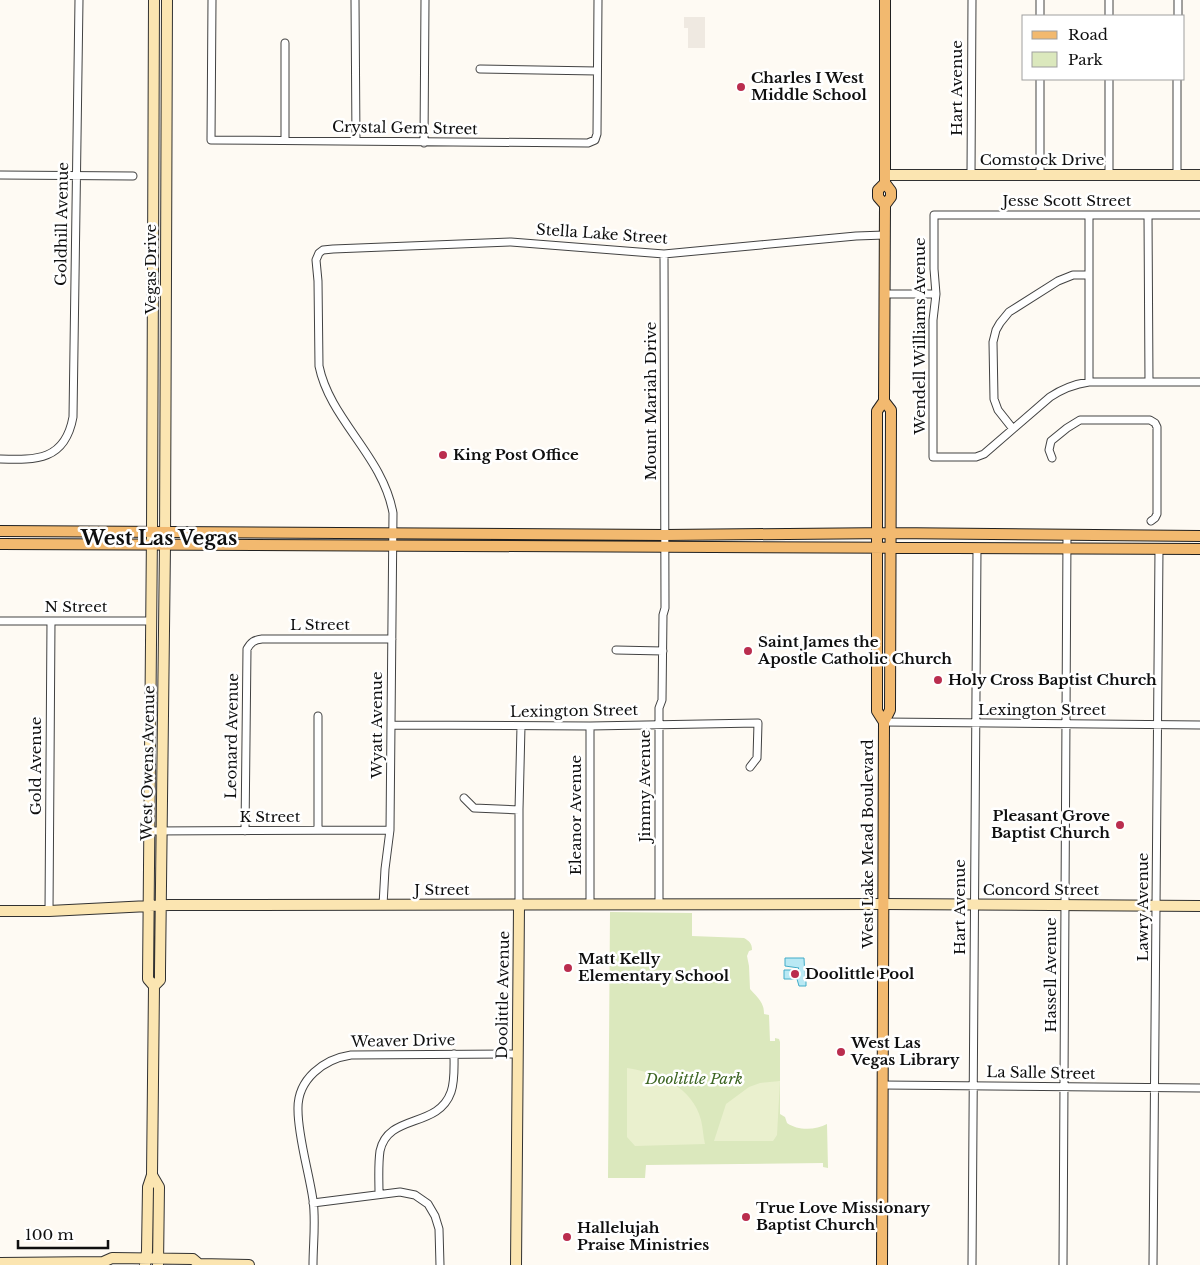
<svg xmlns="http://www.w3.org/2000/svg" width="1200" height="1265" viewBox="0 0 1200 1265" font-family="'Libre Baskerville',serif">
<rect width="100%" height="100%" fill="#fefaf3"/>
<path fill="#dbe8bd" d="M610,912L692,913V936L744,938C749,941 752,943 752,950L749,951L747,956L749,966L750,989C758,998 764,1002 764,1014L769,1015L770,1041H775V1038L779,1039L780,1042V1114L785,1117L787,1123C798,1131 816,1130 827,1124L828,1168L823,1167V1163L646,1165L645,1178H608Z"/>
<path fill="#eaf0ce" d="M627,1068C658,1073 693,1087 701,1120C703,1128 703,1136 705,1144L635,1146L627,1137Z
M780,1081L777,1135L773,1141H714L726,1104L749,1087L760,1083Z"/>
<path fill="#efe9e1" d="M684,17H705V48H688V28H684Z"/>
<path fill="#b9e9f4" stroke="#43acc8" d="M785,958H804L805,978L803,980L806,981V986H799L797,979H784V970H797L799,968L785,966Z"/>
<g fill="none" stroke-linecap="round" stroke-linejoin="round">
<g stroke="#424242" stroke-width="9">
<path id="street" d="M212,0L211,140L588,143L595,140L597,134L598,0
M355,0L356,141
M1040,16V0
M1109,16V0
M1178,16V0
M285,43V140
M480,69L597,71
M424,143L425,0
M0,175L133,176
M971,175L972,0
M1040,175V79
M1109,175V79
M1177,175V79
M1089,215V382
M1148,215L1149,382
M1200,215H934V269L936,294L933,320V457H976L984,454L1050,397C1062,389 1075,384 1089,382H1200
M884,294H936
M1013,429L998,410L994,399L993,342L996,330L1000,323L1009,312L1058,281L1073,275H1089
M1052,458L1049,450L1051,441L1067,428L1080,420H1150L1155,423L1157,427V514L1155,518L1151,521
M0,459C36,460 65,461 73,417L79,0
M0,621H151
M616,650L663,651
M884,722L1200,725
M391,725L590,726L758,723L757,758L750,767
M590,726V905
M464,798L474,808L519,810
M318,830V716
M150,831L390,830
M245,831L247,649C251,642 254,640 262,639H392
M383,905L385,869L390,830L393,513C383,456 330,420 319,366L318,281L316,260L319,253L323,250L333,249L511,242L664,254L856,236L885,235
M659,905V708L662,700L663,615L665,608L664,254
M519,906V810L521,726
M49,911L51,621
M883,1085L1200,1088
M379,1194C379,1180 378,1165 380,1151C388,1113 438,1129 451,1092C455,1081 454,1066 454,1054
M313,1203L400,1192L415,1195L428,1204L435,1216L439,1229L440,1265
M313,1265C313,1244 316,1221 313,1200C309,1172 298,1137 298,1110C297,1079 324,1059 351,1055L517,1054
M972,1265L977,549
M1063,1265L1067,535
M1153,1265L1159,549"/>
</g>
<g stroke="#313131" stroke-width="12">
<path id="secondary" d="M885,175H1200
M0,911H49L169,905L883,904L1199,906
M154,986L160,980V970L165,545L167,0
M152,1175L159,1187L158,1265
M0,1263L103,1262L112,1258L193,1259L199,1264L249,1265
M145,1265L147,1251L148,1187L152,1175L154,986L148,979L152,531L154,0
M516,1265L519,906"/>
</g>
<g stroke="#202020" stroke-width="12">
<path id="primary" d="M885,205L891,197V191L885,183V0
M0,531L665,535L891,533L1200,536
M0,544L1200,549
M884,722L877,711V411L884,401L885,205L878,197V190L885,183
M882,1265L884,722L890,710L891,410L884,401"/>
</g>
<use href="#street" stroke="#fff" stroke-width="7"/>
<use href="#secondary" stroke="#fbe5b1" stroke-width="10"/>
<use href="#primary" stroke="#f2b96f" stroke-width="10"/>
</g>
<g fill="#ba2d4e" stroke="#fff" stroke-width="2">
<circle cx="741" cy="87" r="5"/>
<circle cx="443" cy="455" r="5"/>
<circle cx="748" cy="651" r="5"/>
<circle cx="938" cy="680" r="5"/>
<circle cx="1120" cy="825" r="5"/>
<circle cx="568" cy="968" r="5"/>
<circle cx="795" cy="974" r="5"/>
<circle cx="841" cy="1052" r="5"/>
<circle cx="746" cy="1217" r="5"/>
<circle cx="567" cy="1237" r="5"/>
</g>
<g text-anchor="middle" stroke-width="5" stroke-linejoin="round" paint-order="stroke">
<g font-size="15" font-weight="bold" fill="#0f0f0f" stroke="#fff" text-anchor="start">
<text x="751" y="83">Charles I West<tspan x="751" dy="17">Middle School</tspan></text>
<text x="453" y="460">King Post Office</text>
<text x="758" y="647">Saint James the<tspan x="758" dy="17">Apostle Catholic Church</tspan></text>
<text x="948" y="685">Holy Cross Baptist Church</text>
<text x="1110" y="821" text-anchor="end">Pleasant Grove<tspan x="1110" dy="17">Baptist Church</tspan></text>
<text x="578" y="964">Matt Kelly<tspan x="578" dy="17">Elementary School</tspan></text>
<text x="805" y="979">Doolittle Pool</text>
<text x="851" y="1048">West Las<tspan x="851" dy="17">Vegas Library</tspan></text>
<text x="756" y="1213">True Love Missionary<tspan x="756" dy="17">Baptist Church</tspan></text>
<text x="577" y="1233">Hallelujah<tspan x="577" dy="17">Praise Ministries</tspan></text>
</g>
<g font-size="15" fill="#0f0f0f" stroke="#fff">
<text transform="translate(957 88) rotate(-90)" y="5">Hart Avenue</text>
<text transform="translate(405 128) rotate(1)" y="5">Crystal Gem Street</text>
<text x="1042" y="165">Comstock Drive</text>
<text x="1067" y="206">Jesse Scott Street</text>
<text transform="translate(62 224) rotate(-89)" y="5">Goldhill Avenue</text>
<text transform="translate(602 234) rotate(4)" y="5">Stella Lake Street</text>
<text transform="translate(151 269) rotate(-90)" y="5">Vegas Drive</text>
<text transform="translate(920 336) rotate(-90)" y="5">Wendell Williams Avenue</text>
<text transform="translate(651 401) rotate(-90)" y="5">Mount Mariah Drive</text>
<text x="76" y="612">N Street</text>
<text x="320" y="630">L Street</text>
<text x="1042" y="715">Lexington Street</text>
<text transform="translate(574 711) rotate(-1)" y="5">Lexington Street</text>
<text transform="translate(377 725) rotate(-90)" y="5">Wyatt Avenue</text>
<text transform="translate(232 736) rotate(-89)" y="5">Leonard Avenue</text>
<text transform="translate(148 763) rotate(-89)" y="5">West Owens Avenue</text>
<text transform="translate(36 766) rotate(-90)" y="5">Gold Avenue</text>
<text transform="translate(645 786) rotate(-90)" y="5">Jimmy Avenue</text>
<text transform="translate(576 815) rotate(-90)" y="5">Eleanor Avenue</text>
<text x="270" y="822">K Street</text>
<text transform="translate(868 844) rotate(-90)" y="5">West Lake Mead Boulevard</text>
<text x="442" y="895">J Street</text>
<text x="1041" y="895">Concord Street</text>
<text transform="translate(960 907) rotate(-90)" y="5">Hart Avenue</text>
<text transform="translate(1143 907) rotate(-90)" y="5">Lawry Avenue</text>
<text transform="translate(1051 975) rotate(-90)" y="5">Hassell Avenue</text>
<text transform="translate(503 995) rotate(-89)" y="5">Doolittle Avenue</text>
<text transform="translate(403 1041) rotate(-1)" y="5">Weaver Drive</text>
<text transform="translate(1041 1073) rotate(1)" y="5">La Salle Street</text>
</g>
<g font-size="15" font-style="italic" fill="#3c6522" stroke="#fff">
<text x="694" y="1084">Doolittle Park</text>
</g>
<g font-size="20" font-weight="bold" fill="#0f0f0f" stroke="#fff">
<text x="159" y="545">West Las Vegas</text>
</g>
</g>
<rect x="1022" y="15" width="162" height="65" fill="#ffffff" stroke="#9f9f9f"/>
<rect x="1032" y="31" width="25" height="8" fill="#f2b96f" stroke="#9f9f9f"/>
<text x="1068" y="40" font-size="15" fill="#0f0f0f">Road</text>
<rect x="1032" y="52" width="25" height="15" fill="#dbe8bd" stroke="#9f9f9f"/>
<text x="1068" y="65" font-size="15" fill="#0f0f0f">Park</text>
<path d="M18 1240v8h90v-8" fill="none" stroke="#0f0f0f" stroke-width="2.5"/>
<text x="25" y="1240" font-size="15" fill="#0f0f0f" stroke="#ffffff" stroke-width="4" paint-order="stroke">100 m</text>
</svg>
